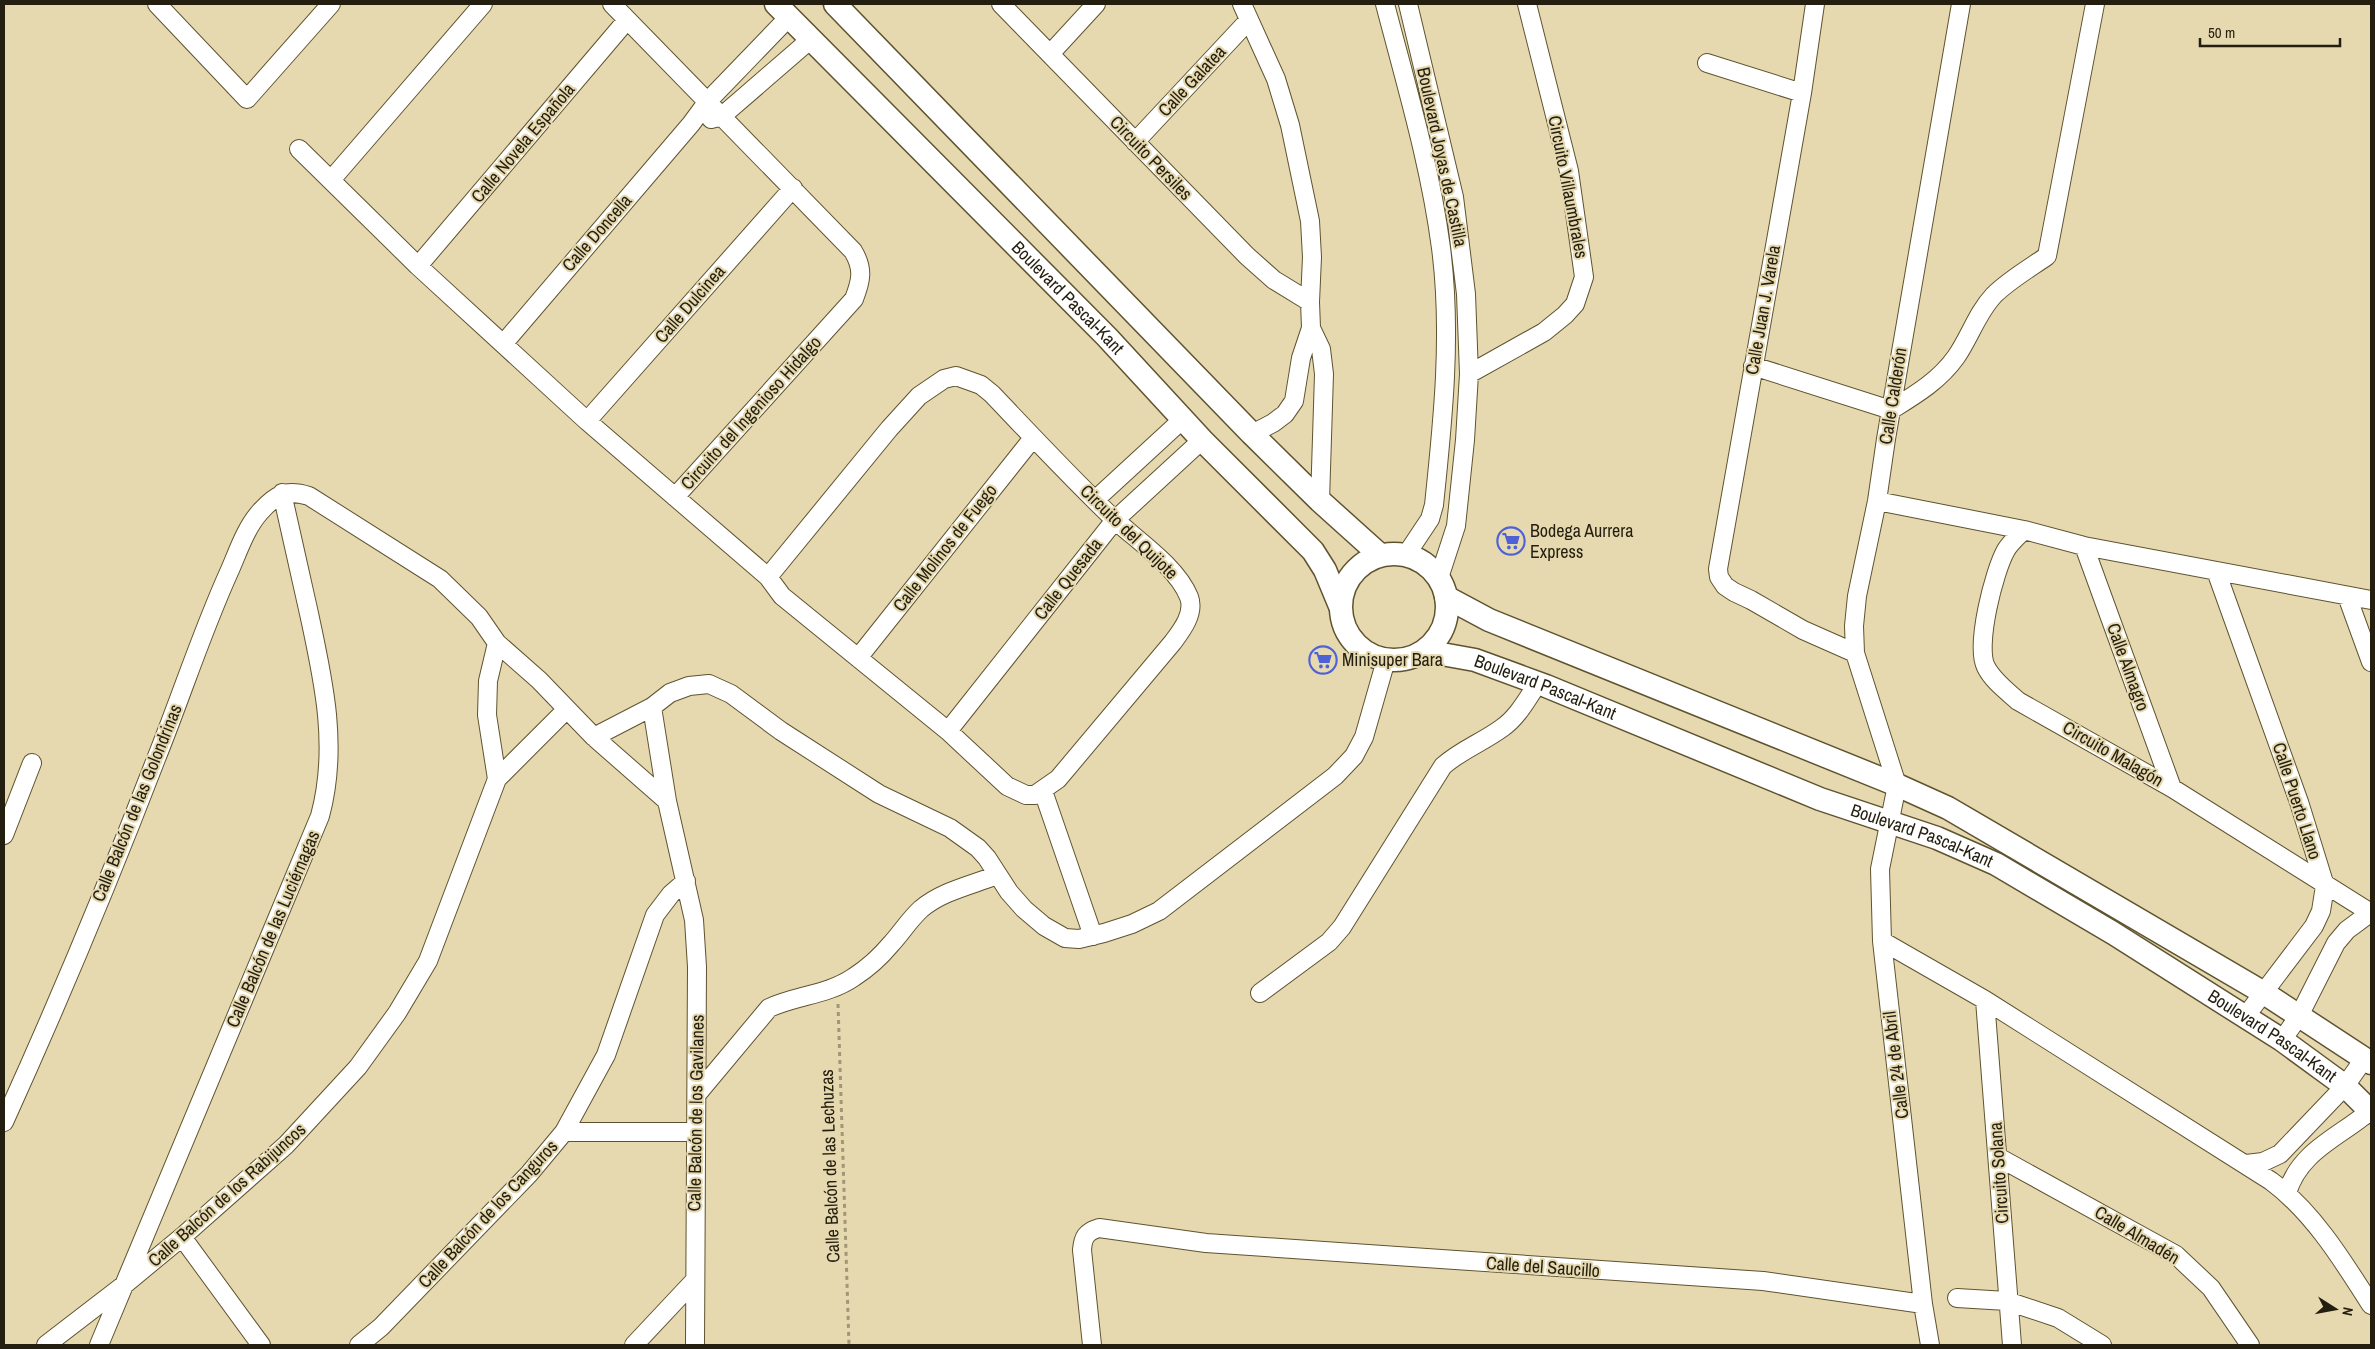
<svg xmlns="http://www.w3.org/2000/svg" width="2375" height="1349" viewBox="0 0 2375 1349" font-family="'Archivo Narrow',sans-serif">
<rect width="100%" height="100%" fill="#e6d9b0"/>
<g fill="none" stroke-linecap="round" stroke-linejoin="round">
<g stroke="#5f532f" stroke-width="20">
<path id="minor" d="M157,4L247,99L331,4
M612,4L853,251C864,269 861,281 854,299L675,497
M1001,4L1247,256L1274,280L1310,302
M1242,4L1276,79L1290,125L1310,221L1312,257L1310,302L1311,328L1301,358L1294,401L1285,414L1273,423L1252,434
M1385,4C1406,85 1430,164 1441,248C1452,333 1443,420 1434,505L1430,519L1406,555
M1408,4L1454,197L1466,294L1469,374L1465,440L1456,526L1439,578
M1815,4L1802,93L1718,569L1719,577L1725,586L1734,592L1751,600L1803,630L1855,653
M1050,54L1096,4
M1707,63L1802,93
M711,119L722,116L811,39
M1135,142L1249,20
M299,149L418,266L587,421L768,577L782,596L948,731L1007,786L1026,795H1035L1058,779L1173,642C1182,630 1195,613 1189,597C1177,567 1138,541 1115,520C1072,479 1032,436 992,394L981,385L956,376L944,379L919,396L889,429L768,577
M331,180L483,4
M418,266L627,20
M1311,328L1321,349L1324,374L1320,501
M504,343L691,124L708,101L789,17
M1753,366L1891,410C1915,395 1939,381 1956,357C1970,337 1977,313 1994,295C2009,280 2030,268 2047,256L2095,4
M1469,374L1544,332L1565,315L1575,304L1584,277L1569,171L1527,4
M587,421L793,188
M1095,500L1183,419
M1877,501L2024,530L2084,546L2371,600
M2024,530C2018,536 2010,543 2006,550C1994,571 1975,646 1986,667C1993,681 2007,691 2018,701L2172,788L2371,913
M2084,546L2172,788
M2216,571L2299,802L2325,886L2321,911L2314,926L2245,1017
M2347,596L2371,662
M497,643L488,681L487,715L497,779
M858,658L1033,438
M652,707L667,801L694,920L697,967L695,1345
M948,731L1115,520L1202,440
M594,737L652,707L670,693L689,686L709,684L731,694L781,731L879,794L950,828L978,848L987,858L1009,892L1024,909L1044,926L1065,938L1079,939L1104,933L1132,924L1159,911L1335,776L1354,756L1364,737L1386,660
M1043,791L1093,936
M4,835L32,763
M1882,941L1985,1000L2271,1181C2313,1212 2343,1261 2371,1305
M1260,993L1329,942L1342,927L1443,766C1461,750 1483,742 1502,728C1518,717 1527,699 1538,683
M1985,1000L2012,1345
M2282,1040L2299,1016L2336,943L2347,930L2370,913
M698,1093L769,1008C797,995 828,995 854,977C868,968 881,956 891,944C902,932 909,920 921,909C942,891 972,885 997,875
M4,1122C58,1003 109,881 156,759C181,697 201,634 229,572C238,552 245,529 260,512C276,494 286,489 309,496L440,579L479,617L497,643L539,680L594,737L667,801
M564,1132H696
M1998,1157L2176,1255L2211,1288L2250,1345
M2246,1164L2263,1162L2280,1154L2345,1086L2364,1059
M2287,1193C2300,1150 2340,1137 2371,1110
M182,1237L261,1345
M1957,1298L2007,1301L2058,1318L2102,1345
M46,1345L124,1285L182,1237L286,1145L358,1067L397,1013L428,961L497,779L567,709
M99,1345L320,816C339,746 323,678 308,609C299,570 291,532 282,493
M359,1345L381,1327L529,1174L564,1132L606,1055L655,915L671,894L686,881
M634,1345L695,1280
M1092,1345L1082,1250C1083,1237 1086,1232 1099,1228L1206,1243L1763,1281L1923,1304
M1930,1345L1923,1304L1882,941L1880,869L1897,785L1855,653L1854,626L1857,596L1877,501L1886,439L1961,4"/>
</g>
<g stroke="#5f532f" stroke-width="25">
<g id="tertiary">
<path id="s1" d="M776,4L1107,337L1202,440L1313,551L1325,570L1340,606"/>
<path d="M835,4L1252,434L1320,501L1380,555"/>
<circle cx="1394" cy="607" r="53"/>
<path d="M1446,597L1489,620L1897,785L1948,808L2264,993L2371,1063"/>
<path id="s2" d="M1425,651L1475,660L1546,686L1820,799L1937,838L1996,864L2113,933L2282,1040L2345,1086L2371,1112"/>
</g>
</g>
<path stroke="#a19777" stroke-width="3" stroke-dasharray="4 4" stroke-linecap="butt" d="M838,1004L849,1345"/>
<use href="#minor" stroke="#fff" stroke-width="18"/>
<use href="#tertiary" stroke="#fff" stroke-width="22"/>
</g>
<defs>
<g id="supermarket-ring" transform="scale(1.4375)"><circle r="9.5" fill="#e6d9b0" stroke="#4f61d6" stroke-width="1.5"/><path d="M-6-5.5h2.5l.6 2H6L4.5 2H-2.5L-4.4-4H-6ZM-1.5 3.2a1.3 1.3 0 1 0 .1 0ZM3 3.2a1.3 1.3 0 1 0 .1 0Z" fill="#4f61d6"/></g>
</defs>
<g fill-rule="evenodd">
<use href="#supermarket-ring" x="1511" y="541"/>
<use href="#supermarket-ring" x="1323" y="660"/>
</g>
<g text-anchor="middle" stroke-width="4" stroke-linejoin="round" paint-order="stroke">
<g font-size="18" fill="#231e0f" stroke="#e6d9b0">
<text transform="translate(1192 81) rotate(-47)" y="6">Calle Galatea</text>
<text transform="translate(523 143) rotate(-50)" y="6">Calle Novela Española</text>
<text transform="translate(1442 157) rotate(78)" y="6">Boulevard Joyas de Castilla</text>
<text transform="translate(1151 158) rotate(46)" y="6">Circuito Persiles</text>
<text transform="translate(1568 187) rotate(79)" y="6">Circuito Villaumbrales</text>
<text transform="translate(597 233) rotate(-49)" y="6">Calle Doncella</text>
<text dy="6" stroke="none"><textPath href="#s1" startOffset="414">Boulevard Pascal-Kant</textPath></text>
<text transform="translate(690 304) rotate(-49)" y="6">Calle Dulcinea</text>
<text transform="translate(1763 310) rotate(-80)" y="6">Calle Juan J. Varela</text>
<text transform="translate(1893 396) rotate(-81)" y="6">Calle Calderón</text>
<text transform="translate(751 413) rotate(-48)" y="6">Circuito del Ingenioso Hidalgo</text>
<text transform="translate(1129 532) rotate(44)" y="6">Circuito del Quijote</text>
<text transform="translate(945 548) rotate(-52)" y="6">Calle Molinos de Fuego</text>
<text transform="translate(1068 579) rotate(-52)" y="6">Calle Quesada</text>
<text transform="translate(2128 667) rotate(70)" y="6">Calle Almagro</text>
<text dy="6" stroke="none"><textPath href="#s2" startOffset="126">Boulevard Pascal-Kant</textPath></text>
<text transform="translate(2113 754) rotate(30)" y="6">Circuito Malagón</text>
<text transform="translate(2297 801) rotate(72)" y="6">Calle Puerto Llano</text>
<text transform="translate(137 803) rotate(-68)" y="6">Calle Balcón de las Golondrinas</text>
<text dy="6" stroke="none"><textPath href="#s2" startOffset="531">Boulevard Pascal-Kant</textPath></text>
<text transform="translate(273 929) rotate(-67)" y="6">Calle Balcón de las Luciérnagas</text>
<text dy="6" stroke="none"><textPath href="#s2" startOffset="936">Boulevard Pascal-Kant</textPath></text>
<text transform="translate(1896 1065) rotate(-97)" y="6">Calle 24 de Abril</text>
<text transform="translate(696 1113) rotate(-89)" y="6">Calle Balcón de los Gavilanes</text>
<text transform="translate(830 1166) rotate(-92)" y="6">Calle Balcón de las Lechuzas</text>
<text transform="translate(1999 1173) rotate(-94)" y="6">Circuito Solana</text>
<text transform="translate(227 1195) rotate(-42)" y="6">Calle Balcón de los Rabijuncos</text>
<text transform="translate(488 1214) rotate(-47)" y="6">Calle Balcón de los Canguros</text>
<text transform="translate(2137 1235) rotate(31)" y="6">Calle Almadén</text>
<text transform="translate(1543 1267) rotate(4)" y="6">Calle del Saucillo</text>
</g>
<g font-size="18" fill="#231e0f" stroke="#e6d9b0" text-anchor="start">
<text x="1530" y="537">Bodega Aurrera<tspan x="1530" dy="21">Express</tspan></text>
<text x="1342" y="666">Minisuper Bara</text>
</g>
</g>
<rect width="2375" height="1349" fill="none" stroke="#231e0f" stroke-width="10"/>
<g transform="translate(2335 1309) rotate(101)" stroke="#e6d9b0" stroke-width="4" paint-order="stroke">
<path d="M0-4L9 19L0 12L-9 19Z" fill="#231e0f"/>
<text y="-8" font-size="14" font-weight="bold" text-anchor="middle" fill="#231e0f">N</text>
</g>
<path d="M2200 38v8h140v-8" fill="none" stroke="#231e0f" stroke-width="2.5"/>
<text x="2208" y="38" font-size="15" fill="#231e0f" stroke="#e6d9b0" stroke-width="4" paint-order="stroke">50 m</text>
</svg>
